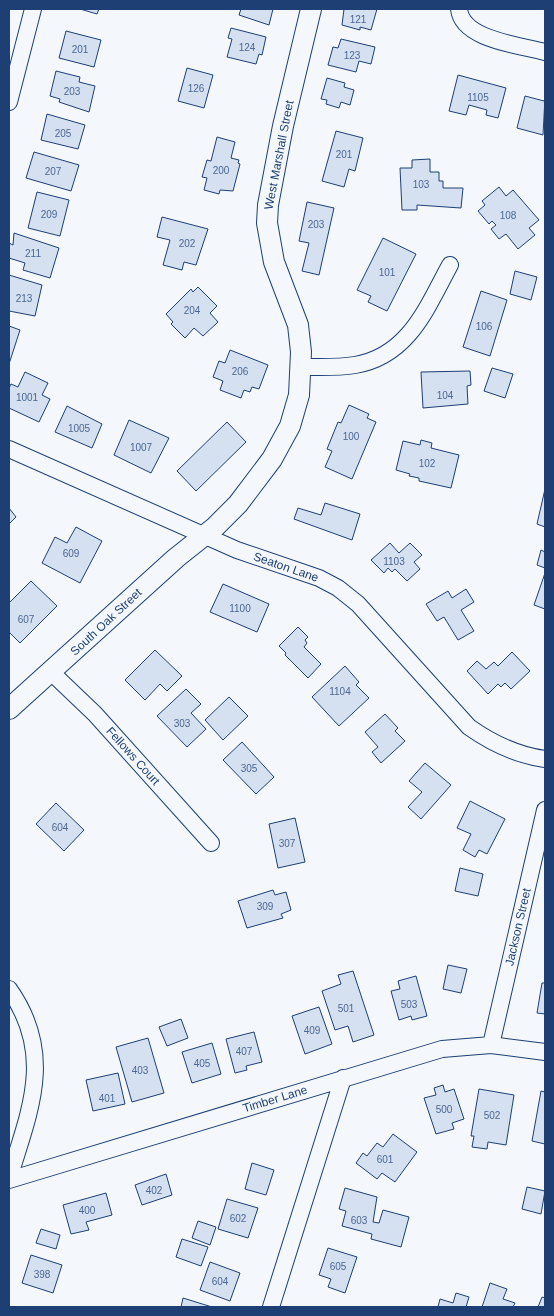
<svg xmlns="http://www.w3.org/2000/svg" width="554" height="1316" viewBox="0 0 554 1316" font-family="Helvetica,sans-serif">
<rect width="100%" height="100%" fill="#f4f7fb"/>
<path fill="#d5e0f0" stroke="#1d3f73" d="M80,9H99L97,14Z
M241,9H273L269,25L239,15Z
M344,9H377L371,30L360,27V30L342,25Z
M231,28L266,37L262,55L259,54L256,64L227,57L232,39L228,38Z
M66,31L101,40L94,67L59,58Z
M341,39L375,47L371,64L359,61L356,72L328,65L333,47L338,48Z
M187,68L213,75L204,108L178,101Z
M56,71L80,77L79,82L95,86L89,112L59,102L60,99L50,96Z
M458,75L506,88L498,118L486,115L487,110L469,105L466,115L449,111Z
M327,78L345,83L344,87L354,90L350,105L341,102L339,108L326,104L327,100L321,99Z
M525,96L544,101L545,98L543,135L517,128Z
M47,114L85,125L78,149L41,140Z
M336,131L363,138L355,171L349,169L344,187L322,181Z
M217,137L235,142L231,158L239,160L238,163L240,164L233,191L220,190L219,194L204,190L207,178L202,177L207,160L211,161Z
M34,152L79,165L71,191L26,178Z
M430,159V172H439V181H443V188H463L461,208L417,205V210H402L400,168H412V160Z
M499,187L506,196L513,190L539,220L529,228L535,235L518,249L506,234L499,239L491,229L496,225L492,221L489,224L478,211L485,205L482,201Z
M37,192L69,200L60,236L28,228Z
M307,202L334,208L319,275L302,271L309,243L299,241Z
M162,217L208,229L196,265L184,262L182,270L163,265L170,240L157,237Z
M14,233L59,248L50,278L23,270L25,263L9,258V243L13,245Z
M383,238L416,254L387,311L368,302L371,296L357,290Z
M515,271L537,277L531,300L510,294Z
M9,275L42,285L35,316L9,311Z
M198,287L217,306L210,313L218,322L203,336L194,328L185,338L171,324L173,322L166,314L191,289L193,292Z
M481,291L507,300L490,356L463,347Z
M9,326L20,330L9,364Z
M230,350L268,365L259,389L252,387L250,392L244,390L241,398L220,390L223,381L213,377L219,361L225,363Z
M492,368L513,374L505,398L484,391Z
M470,371L471,385L467,386L468,404L423,408L421,372Z
M25,372L48,383L42,395L50,399L39,422L9,408V388L11,384L18,387Z
M349,405L369,414L367,418L376,422L352,479L325,467L332,451L327,449L338,422L341,423Z
M67,406L102,424L92,448L55,432Z
M129,420L169,438L151,473L114,455Z
M227,422L246,442L196,491L177,471Z
M421,440L432,443L431,448L459,455L451,488L419,481V478L409,476L410,474L396,470L403,441L420,445Z
M545,489V527L537,524Z
M325,503L360,514L352,540L294,519L298,508L321,515Z
M9,508L16,517L9,524Z
M76,527L102,541L80,583L42,563L55,537L67,543Z
M390,543L399,553L410,543L422,555L414,562L420,569L407,581L395,569L392,572L388,568L384,573L371,560Z
M541,550L545,552V568L537,565Z
M545,573V609L534,605Z
M31,581L57,606L20,643L9,632V603Z
M223,584L269,604L257,632L210,612Z
M466,589L474,602L461,610L474,631L458,640L444,617L437,621L426,604L448,591L452,598Z
M298,627L308,637L305,640L307,643L304,647L321,664L308,678L285,655L286,653L279,646Z
M155,650L182,676L167,691L160,684L145,700L125,680Z
M512,652L530,671L511,689L505,683L501,687L498,684L488,694L467,671L477,661L486,669L494,662L498,666Z
M345,666L359,682L356,685L369,698L339,726L312,697Z
M186,689L201,704L191,713L206,729L187,747L157,716Z
M229,697L248,716L223,740L205,720Z
M385,714L398,728L395,731L405,741L381,763L372,752L378,747L365,732Z
M242,742L274,777L256,794L223,760Z
M425,763L451,785L421,819L408,807L422,792L409,781Z
M470,801L505,819L487,854L479,850L475,857L463,850L471,834L457,828Z
M56,803L84,830L64,851L36,824Z
M295,818L305,862L278,868L269,824Z
M460,868L483,874L478,896L455,891Z
M273,890L275,895L286,892L291,910L281,914L283,918L247,928L238,901Z
M448,965L467,969L461,993L443,989Z
M353,971L374,1035L353,1042L348,1026L335,1030L322,991L341,984L338,975Z
M416,976L427,1016L412,1020L411,1016L399,1020L391,991L400,989L398,981Z
M542,983H545V1014L537,1013Z
M319,1007L332,1044L305,1054L292,1016Z
M181,1019L188,1038L167,1046L159,1027Z
M254,1032L262,1062L246,1066L247,1070L235,1073L226,1039Z
M148,1038L164,1093L132,1102L116,1047Z
M212,1043L221,1074L192,1083L182,1052Z
M118,1073L125,1104L93,1111L86,1080Z
M443,1085L445,1092L454,1089L464,1119L452,1123L454,1129L436,1134L424,1098L436,1095L434,1088Z
M479,1089L514,1095L506,1145L488,1142L487,1149L472,1147L474,1136H471Z
M541,1091L545,1092V1144L532,1141Z
M393,1134L417,1152L395,1182L382,1173L377,1179L356,1163L363,1153L367,1156L377,1143L383,1147Z
M252,1163L274,1170L266,1195L245,1189Z
M166,1174L172,1195L142,1205L135,1185Z
M527,1187L545,1191L541,1214L522,1209Z
M345,1188L377,1197L373,1222L379,1223L383,1210L409,1217L401,1247L371,1239L372,1234L342,1226L346,1211L339,1209Z
M106,1193L112,1215L86,1222L89,1230L71,1234L63,1205Z
M227,1199L258,1208L248,1238L218,1229Z
M198,1221L216,1227L210,1245L192,1238Z
M41,1229L60,1235L56,1249L36,1243Z
M182,1239L208,1247L201,1266L176,1257Z
M328,1248L357,1257L345,1293L328,1287L331,1279L319,1275Z
M31,1255L62,1265L53,1293L22,1283Z
M210,1262L240,1273L230,1301L200,1290Z
M490,1283L507,1289L503,1299L515,1303L513,1307H482Z
M456,1293L469,1297L466,1307H438L440,1299L453,1303Z
M542,1297L545,1298V1307H538Z
M183,1298L212,1307H181Z"/>
<g fill="none" stroke-linecap="round" stroke-linejoin="round">
<g stroke="#1d3f73" stroke-width="18">
<path id="minor" d="M459,9C462,40 520,45 545,52
M9,102L33,9
M301,367C319,367 338,368 355,365C409,356 427,307 450,265
M9,449L237,550L319,578L338,588L358,604L469,727C493,744 516,755 545,759
M51,672L95,714L211,843
M9,989C55,1054 30,1110 9,1178
M491,1045L545,810
M9,1180L442,1049L491,1045L545,1052
M271,1307L343,1078"/>
</g>
<g stroke="#1d3f73" stroke-width="22">
<path id="tertiary" d="M9,709L176,558L215,527L238,504L272,459L290,426L299,395L301,352L298,325L274,262L267,223L268,205L283,126L311,9"/>
</g>
<use href="#minor" stroke="#f4f7fb" stroke-width="16"/>
<use href="#tertiary" stroke="#f4f7fb" stroke-width="20"/>
</g>
<g text-anchor="middle" stroke-width="4" stroke-linejoin="round" paint-order="stroke">
<g font-size="10" fill="#4b6792">
<text x="358" y="23">121</text>
<text x="247" y="51">124</text>
<text x="80" y="53">201</text>
<text x="352" y="59">123</text>
<text x="196" y="92">126</text>
<text x="72" y="95">203</text>
<text x="478" y="101">1105</text>
<text x="63" y="137">205</text>
<text x="344" y="158">201</text>
<text x="221" y="174">200</text>
<text x="53" y="175">207</text>
<text x="421" y="188">103</text>
<text x="49" y="218">209</text>
<text x="508" y="219">108</text>
<text x="316" y="228">203</text>
<text x="187" y="247">202</text>
<text x="33" y="257">211</text>
<text x="387" y="276">101</text>
<text x="24" y="302">213</text>
<text x="192" y="314">204</text>
<text x="484" y="330">106</text>
<text x="240" y="375">206</text>
<text x="445" y="399">104</text>
<text x="27" y="401">1001</text>
<text x="79" y="432">1005</text>
<text x="351" y="440">100</text>
<text x="141" y="451">1007</text>
<text x="427" y="467">102</text>
<text x="71" y="557">609</text>
<text x="394" y="565">1103</text>
<text x="240" y="612">1100</text>
<text x="26" y="623">607</text>
<text x="340" y="695">1104</text>
<text x="182" y="727">303</text>
<text x="249" y="772">305</text>
<text x="60" y="831">604</text>
<text x="287" y="847">307</text>
<text x="265" y="910">309</text>
<text x="409" y="1008">503</text>
<text x="346" y="1012">501</text>
<text x="312" y="1034">409</text>
<text x="244" y="1055">407</text>
<text x="202" y="1067">405</text>
<text x="140" y="1074">403</text>
<text x="107" y="1102">401</text>
<text x="444" y="1113">500</text>
<text x="492" y="1119">502</text>
<text x="385" y="1163">601</text>
<text x="154" y="1194">402</text>
<text x="87" y="1214">400</text>
<text x="238" y="1222">602</text>
<text x="359" y="1224">603</text>
<text x="338" y="1270">605</text>
<text x="42" y="1278">398</text>
<text x="220" y="1285">604</text>
</g>
<g font-size="12" fill="#1d3f73" stroke="#f4f7fb">
<text transform="translate(279 155) rotate(-79)" y="4">West Marshall Street</text>
<text transform="translate(286 567) rotate(19)" y="4">Seaton Lane</text>
<text transform="translate(106 622) rotate(-43)" y="4">South Oak Street</text>
<text transform="translate(133 756) rotate(48)" y="4">Fellows Court</text>
<text transform="translate(518 927) rotate(-77)" y="4">Jackson Street</text>
<text transform="translate(275 1099) rotate(-17)" y="4">Timber Lane</text>
</g>
</g>
<rect width="554" height="1316" fill="none" stroke="#1d3f73" stroke-width="20"/>
</svg>
